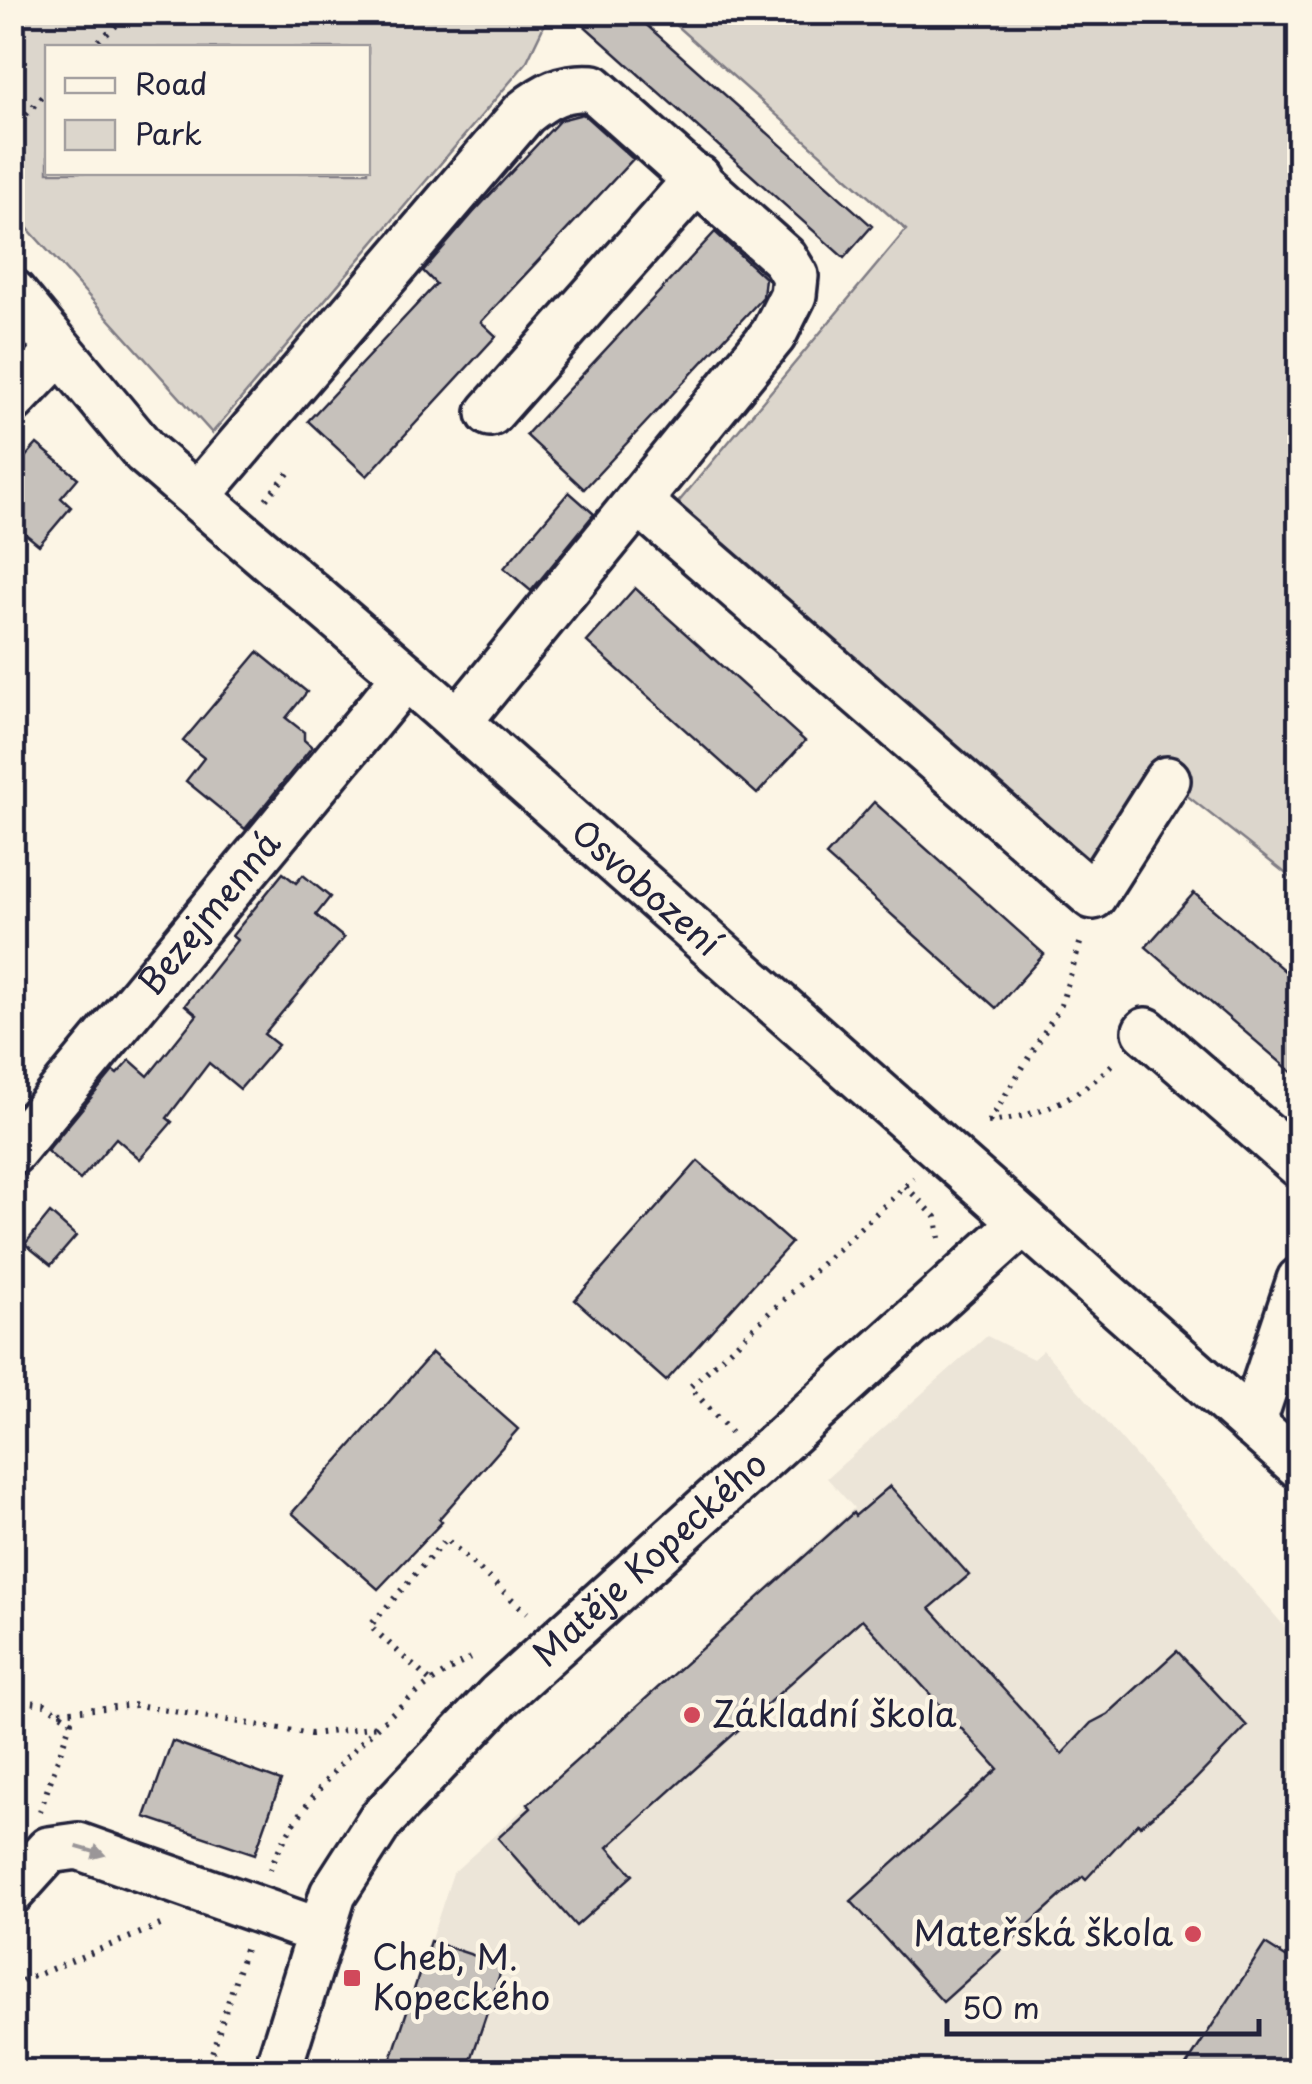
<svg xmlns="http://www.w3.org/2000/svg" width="1312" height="2084" viewBox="0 0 1312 2084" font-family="'Playpen Sans',sans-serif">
<rect width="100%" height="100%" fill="#fcf5e5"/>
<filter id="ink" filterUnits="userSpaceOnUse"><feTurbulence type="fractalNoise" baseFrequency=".01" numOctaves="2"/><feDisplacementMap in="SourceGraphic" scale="20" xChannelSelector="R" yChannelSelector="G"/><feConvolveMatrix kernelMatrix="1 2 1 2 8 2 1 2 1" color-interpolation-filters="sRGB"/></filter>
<g filter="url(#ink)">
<path fill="#ece5d8" d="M987,1336L1033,1359L1043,1350L1299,1643V2071L387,2072L453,1873L854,1508L827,1478Z"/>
<path fill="#dcd6cc" stroke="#7f7c84" stroke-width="2.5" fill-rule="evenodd" d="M12,13L13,12L550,13L526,63L212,433L13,212ZM48,48H368V172H48Z
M662,13H1299V884L1185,794L1076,889L656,529L906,230Z"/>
<path fill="#c6c1bb" stroke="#22223b" stroke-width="2.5" d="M569,12H632L872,226L844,258Z
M583,114L633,159L481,322L496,336L367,476L308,421L436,284L423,271L473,213L560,120Z
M715,232L765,278L763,297L584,489L526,435Z
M37,444L78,478L61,498L71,507L39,545L12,523V472Z
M569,492L594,514L531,591L504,568Z
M635,588L805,741L757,794L587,642Z
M258,652L307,692L286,718L304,732V740L312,747L245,829L186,781L204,758L183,741Z
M874,802L1044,954L996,1008L826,856Z
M283,873L296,883L303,875L330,897L316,915L344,938L264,1034L278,1045L240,1089L209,1063L167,1118L172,1122L140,1159L116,1138L80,1180L47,1151L113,1071L117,1074L130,1060L148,1076L197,1015L185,1005L237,940L232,936Z
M1194,893L1300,984V1079L1146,947Z
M698,1161L791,1243L666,1381L575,1300Z
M50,1213L76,1236L51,1265L25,1244Z
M432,1353L518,1429L439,1519L442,1522L378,1589L292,1513Z
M890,1486L969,1575L930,1608L1062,1754L1091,1723L1108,1714L1177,1651L1247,1726L1191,1784L1140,1826L1138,1823L1086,1879L1083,1876L943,2002L851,1901L998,1769L862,1619L608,1847L633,1875L576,1926L498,1838L531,1808L528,1804L853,1513L855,1516Z
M172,1741L281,1781L255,1854L145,1817Z
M430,1941L503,1965L467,2072H387Z
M1265,1944L1300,1966V2035L1276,2072H1182Z"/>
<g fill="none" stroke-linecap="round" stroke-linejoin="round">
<g stroke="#22223b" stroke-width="52">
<g id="minor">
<path id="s1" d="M12,292L145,452L406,676L1300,1466"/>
<path d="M12,400L58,352"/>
<path d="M490,413L698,178"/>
<path d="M197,496L524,113C546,95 563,86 593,88L784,258L795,276L793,295L773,335L458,722"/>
<path d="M638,501L1093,896L1167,780"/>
<path d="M1146,1031L1300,1165"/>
<path id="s2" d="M12,1152L406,676"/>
<path d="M1252,1424L1300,1280"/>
<path d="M12,1891L49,1850L78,1846L321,1932"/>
<path id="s3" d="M277,2072L333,1894L380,1821L499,1696L1022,1223"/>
</g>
</g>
<path stroke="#22223b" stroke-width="6" stroke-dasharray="2.5 8" stroke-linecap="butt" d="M91,48L131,12
M12,130L48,90
M266,499L291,470
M988,1122C1040,1117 1080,1097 1117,1060
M989,1122L1061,1005L1082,937
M905,1186L936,1217L939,1238
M731,1433L690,1387L914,1178
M429,1680L370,1626L446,1539L527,1613
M12,1700L45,1704L71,1721L40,1811
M60,1712L137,1705L311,1734L379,1726
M270,1870C296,1797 404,1689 475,1656
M12,1985L165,1923
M206,2072L245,1949"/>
<use href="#minor" stroke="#fcf5e5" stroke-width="45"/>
</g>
<defs><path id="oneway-solid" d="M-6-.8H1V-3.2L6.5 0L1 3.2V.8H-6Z" transform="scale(2.5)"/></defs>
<use fill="#9a9698" href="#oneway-solid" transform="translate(91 1851) rotate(16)"/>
</g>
<g fill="#d1495b" stroke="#fcf5e5" stroke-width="4">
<circle cx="692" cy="1715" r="10"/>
<circle cx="1193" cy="1934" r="10"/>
<rect x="342" y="1968" width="20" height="20" rx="5"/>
</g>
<g text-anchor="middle" stroke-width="9" stroke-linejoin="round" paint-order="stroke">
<g font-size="35" fill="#22223b" stroke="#fcf5e5">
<text dy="12" stroke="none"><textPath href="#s1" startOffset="872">Osvobození</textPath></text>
<text dy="12" stroke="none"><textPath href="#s2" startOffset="310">Bezejmenná</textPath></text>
<text dy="12" stroke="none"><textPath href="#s3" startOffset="650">Matěje Kopeckého</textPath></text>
</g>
<g font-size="35" fill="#22223b" stroke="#fcf5e5" text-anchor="start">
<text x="712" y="1727">Základní škola</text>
<text x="1173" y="1946" text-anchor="end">Mateřská škola</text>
<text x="372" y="1970">Cheb, M.<tspan x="372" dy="40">Kopeckého</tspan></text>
</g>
</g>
<rect width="1312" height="2084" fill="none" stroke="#fcf5e5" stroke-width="50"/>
<rect x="25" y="25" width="1262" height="2034" fill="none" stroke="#22223b" stroke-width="4" filter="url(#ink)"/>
<rect x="45" y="45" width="325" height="130" fill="#fcf5e5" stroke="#a5a1a1" stroke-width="2.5"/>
<rect x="65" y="78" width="50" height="15" fill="#fcf5e5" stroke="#a5a1a1" stroke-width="2.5"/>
<text x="135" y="95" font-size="30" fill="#22223b">Road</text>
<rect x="65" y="120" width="50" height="30" fill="#dcd6cc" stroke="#a5a1a1" stroke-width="2.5"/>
<text x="135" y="145" font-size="30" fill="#22223b">Park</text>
<path d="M947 2019v15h312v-15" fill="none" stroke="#22223b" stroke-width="5"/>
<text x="962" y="2019" font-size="30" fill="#22223b" stroke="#fcf5e5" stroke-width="8" paint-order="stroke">50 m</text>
</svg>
